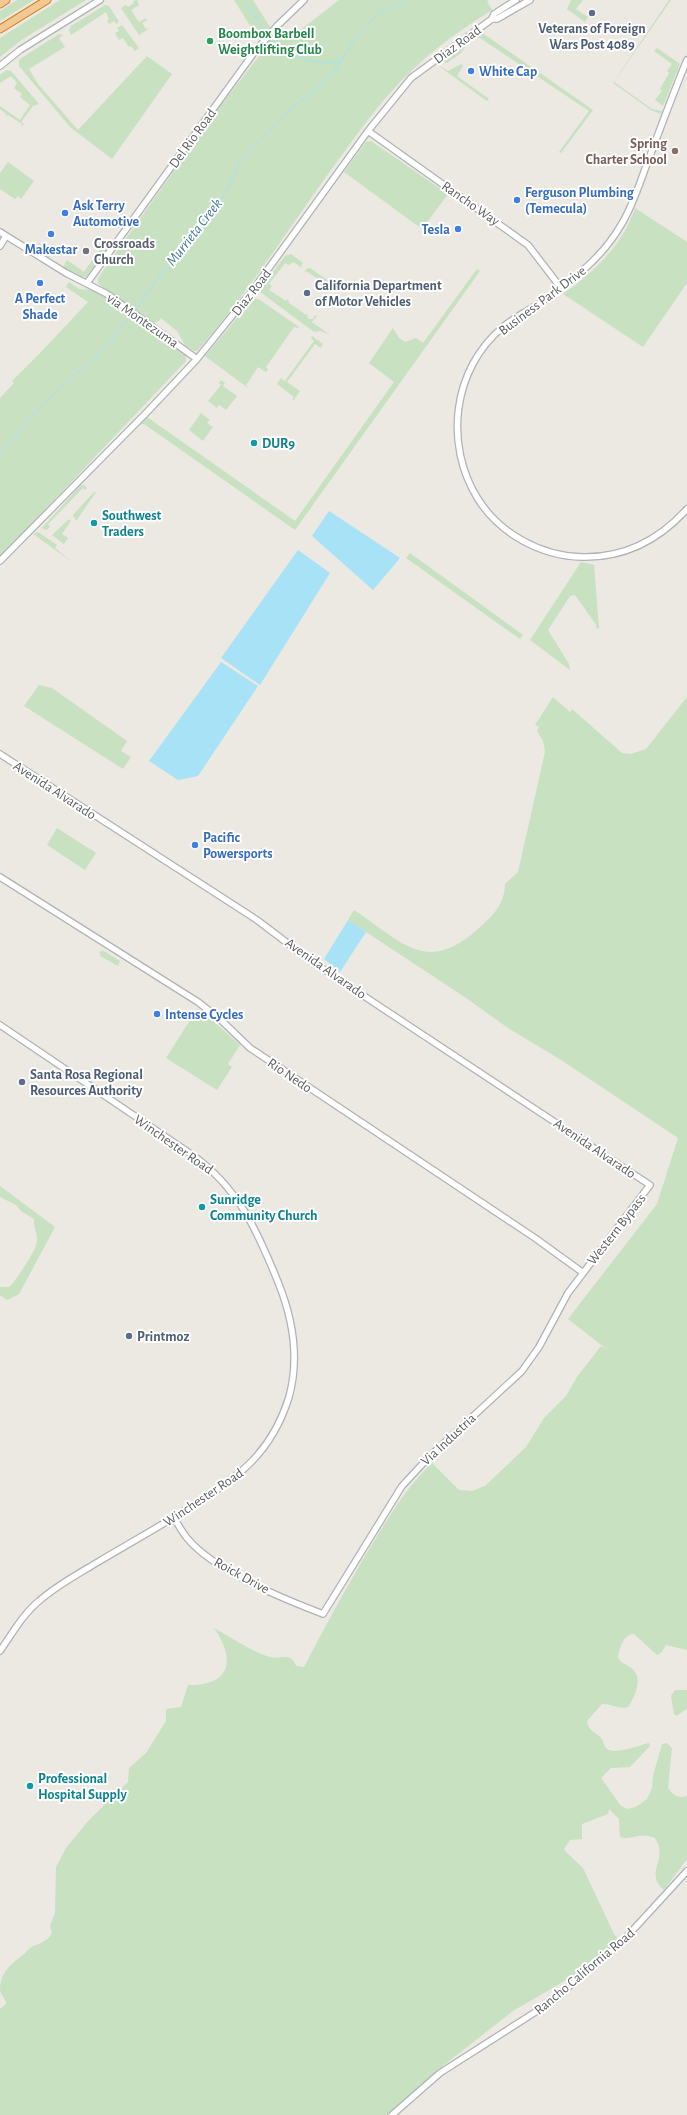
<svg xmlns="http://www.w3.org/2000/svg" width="687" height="2115" viewBox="0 0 687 2115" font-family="'Alegreya Sans',sans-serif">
<rect width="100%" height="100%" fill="#ece8e2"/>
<path fill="#c7e1c1" d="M17,0H34L0,21V11Z
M60,0H86L23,39L0,57V38Z
M137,0L139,5L131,10L139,22L146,18L147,20L142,23L146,29L150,28L139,35L121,8L126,5L128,7L134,3L133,1Z
M234,0H253L270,27L269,28L278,36L283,31L290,38L339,0H489L487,1L492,10C455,33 420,59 391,92C372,113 356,136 339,159C292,223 250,291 197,351H194L185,345L177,331L161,318L159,321L156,322L153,325L155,333L186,356V361L0,557V398L14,383L12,381L42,351L88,302L66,287L69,282L79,289L93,290L119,306L109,293L98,283V278L217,110L268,45L256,35Z
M571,0H583L576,9L588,17L585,22L567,9Z
M669,0H671L614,82L652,109L662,111L661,114L651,110L613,83Z
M105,5L109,6L119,22L116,24L114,21L109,24L107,21L109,19L106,12L71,35L69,30L71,26Z
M122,25L139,48L135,51L131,46L129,47L123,38L119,40L115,33L119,31L117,28Z
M481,32L593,110L561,153L559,152L589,111L480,38L477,35Z
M59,34L63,35L59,38L65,47L29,69L38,84L78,130L147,56L172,74L112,159L70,127L19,66V60L23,57Z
M471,38L461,53L447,63L440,61Z
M657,48L680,64L663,106L655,100L662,91L660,89L669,73L667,71L672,64L654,51Z
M436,64L448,71L461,64L463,66L457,76L489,99L487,101Z
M6,70L11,71L39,104L33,106L21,122L24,124L21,127L22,124L8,115L6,116V114L0,109V106L20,120L30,105L20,97L22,94L14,88L17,83L11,76L0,83V75Z
M371,141L448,194L422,229L344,172L366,142Z
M8,162L34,181L21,199L18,196L15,199L0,189V173Z
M635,208L687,242V283L643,347L563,294C594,272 623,245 635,208Z
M105,242L110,245L86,277L77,276L63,267L67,260L84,272Z
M39,243L52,252L49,258L34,249Z
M291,254L303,263L299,270L301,267L293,262L289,265L285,263L269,284L272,286L269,290L286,301L288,299L289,303L306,315L308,313L307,316L309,319H313L315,315L317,316L312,322L330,335L321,331L314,332L259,291L285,256Z
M310,268L330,282L331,285L328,289H326L328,286L306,271L304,273L306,269Z
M477,269L480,271L295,530L144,424H140L147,417L295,521L394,382L369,363L393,328L399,338L405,342L416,338L423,343Z
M254,298L260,300L299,327L298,328L294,327L266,367L268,369L266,372L258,367L246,385L248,388L205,356Z
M312,336L323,344L321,348L315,344L287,382L300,391L293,401L292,400L294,397L277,384L281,378L285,381L287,378L314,341L311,338Z
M221,380L225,383L223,386L237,396L226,410L219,405L217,408L208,401L221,385L219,383Z
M201,413L210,420L207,423L213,427L203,441L189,430Z
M84,485L87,488L85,490L83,488L48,524L50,527L46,530L42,528L80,486Z
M94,492H96L76,521L73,515Z
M69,519L71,521L62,534L68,538L64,544L52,535Z
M38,532L57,545L55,548L72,562L33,534Z
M410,553L523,635L520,639L406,558Z
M581,562L594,565L599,629L595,627L597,626L575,595L570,596L548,630L569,664L570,670L530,640Z
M39,685L52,688L127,741L121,751L131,757L123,769L24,706Z
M553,697L570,712L572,709L622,753L631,754L646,749L687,697V1650L666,1645L661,1653L657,1655L634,1634C623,1635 620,1647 618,1657C620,1663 624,1663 630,1667C644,1676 636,1695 628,1707C620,1710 611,1703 602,1704L587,1721C590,1734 596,1731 602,1739C604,1742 604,1746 606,1748C613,1756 640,1745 649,1743L650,1746L630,1767L611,1768L601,1778L621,1806L628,1809L636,1807L647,1799L652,1788L653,1776L662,1744L667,1743L672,1748L668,1788C673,1795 678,1799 687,1796V1859L664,1890C646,1875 663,1863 659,1847C659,1844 656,1841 655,1838C639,1831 630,1841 620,1837L619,1819L609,1809L608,1814L582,1824V1839L570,1840L564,1849L566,1852L583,1868L614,1934L619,1940L585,1969L513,2011L439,2069L388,2115H0V2009L5,2005L6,2002C5,1998 1,1995 0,1991C0,1972 11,1964 23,1955C26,1953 27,1950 30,1948C38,1943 47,1943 52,1933L50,1926L55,1913L56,1867L66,1848L89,1820L128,1782L129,1768L146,1753L166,1721V1709L181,1707L188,1685C231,1686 236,1659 214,1628C229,1636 255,1654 270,1657C281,1660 291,1651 296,1666L304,1667C327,1623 350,1580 376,1538C394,1509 407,1487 432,1463L459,1490L472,1491L485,1486L526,1447L544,1418L566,1396L577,1377L601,1346L609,1351L568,1319L657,1204L678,1138L561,1060L508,1028L466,998L348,920L354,910C402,942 427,976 479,928C493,916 505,903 505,884L518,872L545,752L543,741L537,731L539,727L535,725Z
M57,828L96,853L85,870L47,845Z
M102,950L120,961L118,966L100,956L101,954L99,953Z
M197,1009L212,1020L240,1045L228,1064L232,1067L217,1090L166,1058Z
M0,1186L55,1227L19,1294L7,1300L0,1295V1287H9L13,1283C19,1275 37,1249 37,1241C38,1233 33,1227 34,1219L21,1211L16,1205L0,1197Z
M675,1690H687V1709L676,1716L674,1714L671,1696Z"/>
<path fill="#a8e2f6" d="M329,511L400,558L373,590L312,536Z
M298,550L330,573L260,685L221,658Z
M221,662L258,686L198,776L178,780L149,761Z
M348,920L366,932L340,972L324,959Z"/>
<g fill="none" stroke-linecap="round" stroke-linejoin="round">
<path stroke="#a8e2f6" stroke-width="1" d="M244,0L267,34
M271,38C293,56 311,67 342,61
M135,311L165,268L217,206L231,182L239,163L282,117L331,75L356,39L377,14L406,0
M0,453L40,407L103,349L132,315"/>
<g stroke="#afb3b6" stroke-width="8">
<path id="secondary" d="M492,19L494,14L516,0
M687,60C673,93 661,127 648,161C640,182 633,206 621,225C601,260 568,284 535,306C524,313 512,319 503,327C452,369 444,445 478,499C500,534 541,556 582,557C624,558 659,540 687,509
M0,66L20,50L100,0
M368,131L528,245L561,288
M0,232L66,273L107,294L197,359
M0,246L6,236
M87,283L253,54L276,27L304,0
M0,561L148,411L197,359L253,290L368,131L411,78L492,19H497L530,0
M0,754L257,920L311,961L650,1185L568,1293L539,1347L522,1371L429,1457L402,1486L323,1614C284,1599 214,1571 187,1538C182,1532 178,1524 174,1518
M0,877L198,1002L222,1021L250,1048L535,1238L582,1272
M0,1025L191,1154C238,1187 257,1230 278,1282C293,1319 300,1357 289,1397C272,1452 240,1476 194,1505C162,1525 130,1543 98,1562C78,1574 57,1585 39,1601C23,1614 12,1634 0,1651
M392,2115L440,2073L537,2011L559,1995L621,1943L687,1871"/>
</g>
<g stroke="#d77817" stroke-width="9">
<path id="highway" d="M0,4L6,0
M0,29L47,0"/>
</g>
<use href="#secondary" stroke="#fff" stroke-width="5.5"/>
<use href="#highway" stroke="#f2c993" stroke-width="7"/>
</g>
<g fill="#5c6f8a" stroke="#fff" stroke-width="1.5">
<circle cx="592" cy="13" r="4"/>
<circle cx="307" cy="293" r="4"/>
<circle cx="22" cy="1082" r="4"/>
<circle cx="129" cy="1336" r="4"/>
</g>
<circle fill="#2e9e5b" stroke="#fff" stroke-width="1.5" cx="210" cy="41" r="4"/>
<g fill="#3f7fe0" stroke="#fff" stroke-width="1.5">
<circle cx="471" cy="71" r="4"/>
<circle cx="517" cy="200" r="4"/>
<circle cx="65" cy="213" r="4"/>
<circle cx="458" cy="229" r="4"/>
<circle cx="51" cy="234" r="4"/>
<circle cx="40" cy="283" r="4"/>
<circle cx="195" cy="845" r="4"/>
<circle cx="157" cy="1014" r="4"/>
</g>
<circle fill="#8d6e63" stroke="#fff" stroke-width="1.5" cx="675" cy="151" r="4"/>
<circle fill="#6b7280" stroke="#fff" stroke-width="1.5" cx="86" cy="251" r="4"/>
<g fill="#0f9aa8" stroke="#fff" stroke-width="1.5">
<circle cx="254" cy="443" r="4"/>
<circle cx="94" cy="523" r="4"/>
<circle cx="202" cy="1207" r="4"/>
<circle cx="30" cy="1786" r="4"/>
</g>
<g text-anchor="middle" stroke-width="4" stroke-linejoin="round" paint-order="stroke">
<g font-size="14" font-weight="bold" fill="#4e5e75" stroke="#fff" text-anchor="start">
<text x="592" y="33" text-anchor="middle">Veterans of Foreign<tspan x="592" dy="16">Wars Post 4089</tspan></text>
<text x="315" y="290">California Department<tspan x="315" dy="16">of Motor Vehicles</tspan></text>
<text x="30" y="1079">Santa Rosa Regional<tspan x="30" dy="16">Resources Authority</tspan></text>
<text x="137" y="1341">Printmoz</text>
</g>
<g font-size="14" font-weight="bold" fill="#27864d" stroke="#fff" text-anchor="start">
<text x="218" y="38">Boombox Barbell<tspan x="218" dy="16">Weightlifting Club</tspan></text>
</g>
<g font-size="14" fill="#5b5f61" stroke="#fff">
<text transform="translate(457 44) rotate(-36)" y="5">Diaz Road</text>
<text transform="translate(192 138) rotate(-54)" y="5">Del Rio Road</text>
<text transform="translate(471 203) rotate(35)" y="5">Rancho Way</text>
<text transform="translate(251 292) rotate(-52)" y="5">Diaz Road</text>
<text transform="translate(542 300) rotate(-37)" y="5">Business Park Drive</text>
<text transform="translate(143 320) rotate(35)" y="5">via Montezuma</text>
<text transform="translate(55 790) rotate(33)" y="5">Avenida Alvarado</text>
<text transform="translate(326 968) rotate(35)" y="5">Avenida Alvarado</text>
<text transform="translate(290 1075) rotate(34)" y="5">Rio Nedo</text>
<text transform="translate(174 1144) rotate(35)" y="5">Winchester Road</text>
<text transform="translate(595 1148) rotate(34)" y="5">Avenida Alvarado</text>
<text transform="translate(616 1229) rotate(-52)" y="5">Western Bypass</text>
<text transform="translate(448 1439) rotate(-43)" y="5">Via Industria</text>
<text transform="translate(203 1497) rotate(-34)" y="5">Winchester Road</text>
<text transform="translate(242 1575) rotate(29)" y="5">Roick Drive</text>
<text transform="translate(584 1971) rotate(-40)" y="5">Rancho California Road</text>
</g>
<g font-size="14" font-weight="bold" fill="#366cbe" stroke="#fff" text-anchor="start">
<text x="479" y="76">White Cap</text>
<text x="525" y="197">Ferguson Plumbing<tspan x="525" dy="16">(Temecula)</tspan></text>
<text x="73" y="210">Ask Terry<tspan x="73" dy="16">Automotive</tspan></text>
<text x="450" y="234" text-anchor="end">Tesla</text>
<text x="51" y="254" text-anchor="middle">Makestar</text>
<text x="40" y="303" text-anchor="middle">A Perfect<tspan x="40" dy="16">Shade</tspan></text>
<text x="203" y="842">Pacific<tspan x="203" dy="16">Powersports</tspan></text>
<text x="165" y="1019">Intense Cycles</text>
</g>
<g font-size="14" font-weight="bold" fill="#785e54" stroke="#fff" text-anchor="end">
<text x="667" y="148">Spring<tspan x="667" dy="16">Charter School</tspan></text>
</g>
<g font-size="14" font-weight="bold" fill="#5b616d" stroke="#fff" text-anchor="start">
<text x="94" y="248">Crossroads<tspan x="94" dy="16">Church</tspan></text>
</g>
<g font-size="14" font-weight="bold" fill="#0d838f" stroke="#fff" text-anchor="start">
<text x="262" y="448">DUR9</text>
<text x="102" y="520">Southwest<tspan x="102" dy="16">Traders</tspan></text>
<text x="210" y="1204">Sunridge<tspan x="210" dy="16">Community Church</tspan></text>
<text x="38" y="1783">Professional<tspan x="38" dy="16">Hospital Supply</tspan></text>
</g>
<g font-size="15" font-style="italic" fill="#427a95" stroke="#fff">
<text transform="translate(194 232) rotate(-52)" y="5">Murrieta Creek</text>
</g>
</g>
</svg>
